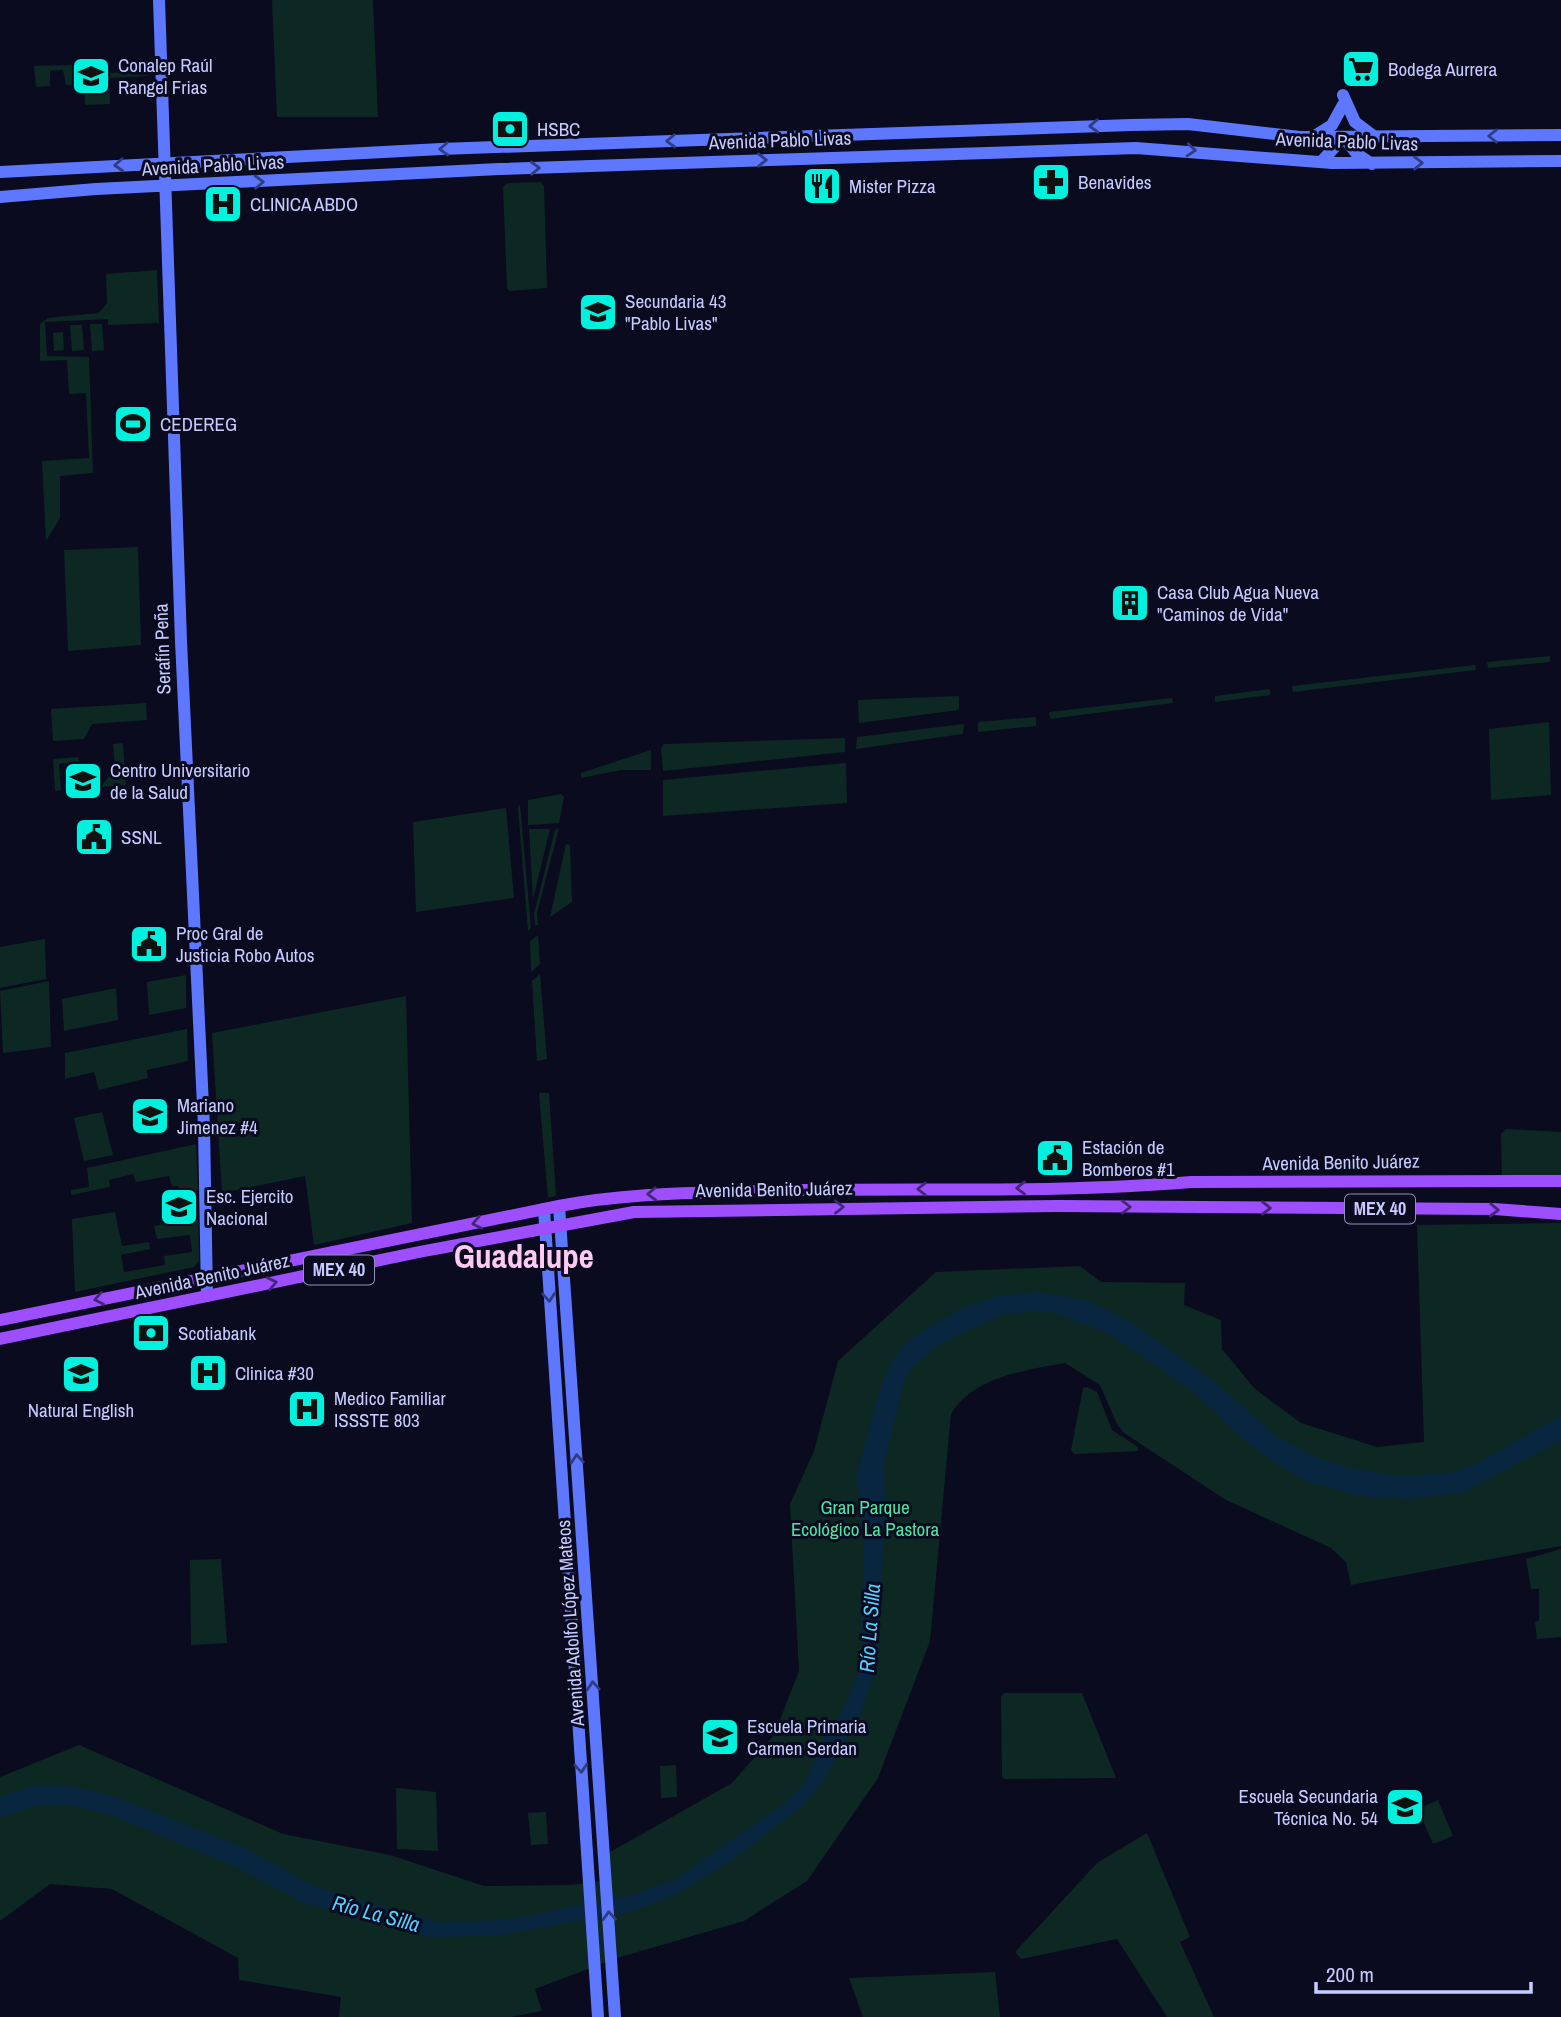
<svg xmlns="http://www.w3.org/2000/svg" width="1561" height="2017" viewBox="0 0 1561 2017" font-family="'Archivo Narrow',sans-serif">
<rect width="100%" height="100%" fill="#0a0b1e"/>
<path fill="#0d2822" d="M272,0H373L378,117H277Z
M96,64L108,73L148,71V76L109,78L110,104L85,105L84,86L66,85L63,70L50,71V86L36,87L34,66Z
M541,182L544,186L547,288L510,291L507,289L503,187L508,183Z
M157,270L159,323L108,325V319L45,322L47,356L89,357L93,473L60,476V518L46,541L42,461L89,458L86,393L69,394L67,360L40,361V324L48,318L99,313L107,303L106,274Z
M90,324H102L104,350L92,351Z
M70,325H82L84,350L72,351Z
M63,332L64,350L54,351L53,333Z
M138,547L141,645L68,651L64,550Z
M1550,656V662L1488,668L1487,662Z
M1475,665L1476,670L1459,672L1293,692L1292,686Z
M1270,689V695L1215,702V696Z
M959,696V710L859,723L858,700Z
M1172,698L1173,703L1050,719L1049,712Z
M146,703L147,720L92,724L84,739L53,741L51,709Z
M1036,717V726L978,732V722Z
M1549,722L1551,795L1491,800L1489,729Z
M964,724L963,734L856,749L857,737Z
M845,738V752L663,771L661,748L664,744Z
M123,743L126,785L101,787L115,768L113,744Z
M651,750V770H621L581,778V773Z
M78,757L79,761L59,764L61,790L55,791L53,759Z
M846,763L847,803L663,816V780Z
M561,794L564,797L559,823L528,825V800Z
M520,804L531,928L528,931L518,808Z
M506,808L514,898L416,912L413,822Z
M559,828L537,913L538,925H535L534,914L555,830Z
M529,829H550L533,899Z
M566,844L570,845L572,902L550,917Z
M538,935L540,964L531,972L530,941Z
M45,939L46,979L0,988V947Z
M540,974L547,1059L537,1061L532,981Z
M186,975V1008L149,1015L147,982Z
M49,981L51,1047L3,1053L0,991Z
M116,988L118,1020L64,1031L62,999Z
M406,996L412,1223L314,1245L305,1176L222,1193L212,1033Z
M187,1029L188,1061L147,1070L148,1078L99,1090L94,1072L65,1079V1053Z
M539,1093H549L556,1196L548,1198Z
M102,1112L113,1155L84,1161L74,1118Z
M1506,1129L1561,1132V1180L1502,1179L1501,1134Z
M196,1144L198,1191L179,1193L178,1186H172L169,1176L136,1182L133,1174L109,1180L110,1187L71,1195V1190L89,1187L87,1168Z
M198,1208L199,1261L194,1267L75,1292L72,1219L115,1212L122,1246L149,1242L150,1249L121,1255L124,1272L165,1265L164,1256L192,1252L190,1235L157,1239L154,1226L186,1220L185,1210Z
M1561,1223V1546L1351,1585L1346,1562L1331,1548L1226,1500L1124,1433L1117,1424L1100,1385L1065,1363C1026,1370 973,1377 951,1414L930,1641L878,1778L807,1881L744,1921L617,1958L535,1989L542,2011L511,2017H339L341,1997L239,1980L238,1958L112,1889L50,1884L0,1921V1777L79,1745L283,1834L390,1855L484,1886L571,1885L601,1881L598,1855L612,1851L732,1783L774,1735L799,1671L790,1504L814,1451L838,1361L936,1272L1080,1266L1101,1282L1185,1283L1184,1305L1221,1320L1222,1349L1254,1388L1301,1423L1377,1447L1424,1442L1417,1225Z
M1087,1387L1097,1392L1112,1430L1138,1447V1451L1074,1454L1071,1450L1083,1388Z
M1561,1549V1637L1537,1639L1535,1622L1539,1621V1589H1531L1526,1559Z
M221,1559L227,1643L191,1645L190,1560Z
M1004,1693H1082L1116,1778L1004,1779L1002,1776L1001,1697Z
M676,1765L677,1797L661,1798L660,1766Z
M396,1788L436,1792L438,1851L397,1849Z
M1438,1800L1453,1836L1433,1844L1418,1809Z
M546,1812L548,1844L531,1845L528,1813Z
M1147,1833L1190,1937L1180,1942L1214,2017H1167L1117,1939L1021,1959L1015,1952L1097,1863Z
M995,1972L1000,2017H863L849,1978Z"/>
<path fill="#082640" d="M1038,1292L1089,1301L1132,1323L1215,1382L1276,1436L1315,1457L1354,1469L1401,1476L1451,1473L1476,1464L1561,1416V1440L1464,1492L1410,1499L1358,1496L1304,1480L1272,1461L1244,1440L1190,1389L1108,1333L1052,1312L1037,1311L1001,1315L936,1346L912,1368L904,1382L884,1464L885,1502L878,1664L859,1718L817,1790L800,1808L730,1862L672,1896L631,1912L500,1935L430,1937L302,1902L234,1866L111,1815L70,1805H39L0,1818V1797L32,1786H71L110,1795L244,1848L314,1886L440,1923L505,1920L637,1894L679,1877L778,1808L804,1785L823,1741L844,1708L857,1675L861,1648L864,1541L856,1476L883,1380L894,1358L909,1340L962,1308L998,1296Z"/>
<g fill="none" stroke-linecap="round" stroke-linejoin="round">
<path stroke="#5e77ff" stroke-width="12" d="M159,0L181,641L204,1127L207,1296
M1343,95L1355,122L1375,137
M1313,137L1332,125L1343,105
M1321,162L1344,137L1357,154L1372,164
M0,172L441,149L1131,125L1188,124L1300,137L1561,135
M0,197L96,189L499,169L1136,148L1332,163L1561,161
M559,1206L615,2017
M544,1209L598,2017"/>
<path stroke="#9d4eff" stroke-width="12" d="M0,1320L559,1206C625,1193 692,1193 760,1191C903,1187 1048,1194 1191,1182L1561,1181
M0,1339L419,1252L634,1212L1058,1206L1494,1209L1561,1214"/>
</g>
<defs><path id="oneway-chevron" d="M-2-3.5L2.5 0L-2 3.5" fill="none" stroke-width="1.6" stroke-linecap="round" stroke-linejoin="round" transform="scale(1.75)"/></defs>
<g stroke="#303c83">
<use href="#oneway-chevron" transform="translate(1094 126) rotate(178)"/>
<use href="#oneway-chevron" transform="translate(1493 136) rotate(180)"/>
<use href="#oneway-chevron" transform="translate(671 141) rotate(178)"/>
<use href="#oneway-chevron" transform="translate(444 149) rotate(178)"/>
<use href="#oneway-chevron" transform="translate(1191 150) rotate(4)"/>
<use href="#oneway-chevron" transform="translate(762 160) rotate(-1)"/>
<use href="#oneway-chevron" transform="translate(1418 163) rotate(-1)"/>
<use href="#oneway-chevron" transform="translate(119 165) rotate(177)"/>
<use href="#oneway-chevron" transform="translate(535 168) rotate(-2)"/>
<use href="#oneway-chevron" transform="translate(259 182) rotate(-2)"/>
<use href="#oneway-chevron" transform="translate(549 1297) rotate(86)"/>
<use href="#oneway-chevron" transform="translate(577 1459) rotate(-94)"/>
<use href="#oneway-chevron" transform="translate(593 1686) rotate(-94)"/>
<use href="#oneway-chevron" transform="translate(581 1768) rotate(86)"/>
<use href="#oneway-chevron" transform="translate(609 1916) rotate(-93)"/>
</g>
<g stroke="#452678">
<use href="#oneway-chevron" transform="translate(1021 1188) rotate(179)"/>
<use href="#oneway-chevron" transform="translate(922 1189) rotate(180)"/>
<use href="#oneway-chevron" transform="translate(652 1194) rotate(178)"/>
<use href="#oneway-chevron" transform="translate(839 1207)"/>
<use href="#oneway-chevron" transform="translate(1126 1207)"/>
<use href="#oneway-chevron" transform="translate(1266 1208) rotate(1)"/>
<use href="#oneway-chevron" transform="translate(1494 1210) rotate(2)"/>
<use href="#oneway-chevron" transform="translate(477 1223) rotate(168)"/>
<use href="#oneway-chevron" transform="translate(272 1283) rotate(-12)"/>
<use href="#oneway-chevron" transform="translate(99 1299) rotate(169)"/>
</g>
<defs>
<g id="supermarket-square" transform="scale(2.0125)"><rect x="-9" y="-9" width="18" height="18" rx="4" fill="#00f2df" stroke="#0a0b1e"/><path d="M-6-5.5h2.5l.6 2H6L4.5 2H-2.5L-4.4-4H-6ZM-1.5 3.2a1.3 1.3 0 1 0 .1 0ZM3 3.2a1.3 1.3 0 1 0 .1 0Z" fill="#111"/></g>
<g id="university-square" transform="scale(2.0125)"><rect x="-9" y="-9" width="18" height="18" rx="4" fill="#00f2df" stroke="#0a0b1e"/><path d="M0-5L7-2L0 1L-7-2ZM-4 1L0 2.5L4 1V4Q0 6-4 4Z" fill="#111"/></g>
<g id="bank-square" transform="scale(2.0125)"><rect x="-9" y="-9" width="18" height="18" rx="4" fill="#00f2df" stroke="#0a0b1e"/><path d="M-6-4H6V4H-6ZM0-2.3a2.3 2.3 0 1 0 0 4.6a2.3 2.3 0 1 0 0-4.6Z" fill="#111"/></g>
<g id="pharmacy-square" transform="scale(2.0125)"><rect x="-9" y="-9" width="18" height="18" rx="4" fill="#00f2df" stroke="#0a0b1e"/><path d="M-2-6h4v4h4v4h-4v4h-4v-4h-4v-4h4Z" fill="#111"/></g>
<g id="restaurant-square" transform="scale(2.0125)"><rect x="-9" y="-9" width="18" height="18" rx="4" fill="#00f2df" stroke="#0a0b1e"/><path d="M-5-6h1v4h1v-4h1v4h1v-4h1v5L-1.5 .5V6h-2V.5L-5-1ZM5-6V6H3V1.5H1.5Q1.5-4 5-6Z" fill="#111"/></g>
<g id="hospital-square" transform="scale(2.0125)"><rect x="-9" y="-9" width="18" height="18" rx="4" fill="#00f2df" stroke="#0a0b1e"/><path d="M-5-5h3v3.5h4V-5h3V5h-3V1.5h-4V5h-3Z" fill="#111"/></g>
<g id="school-square" transform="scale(2.0125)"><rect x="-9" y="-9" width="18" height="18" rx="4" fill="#00f2df" stroke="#0a0b1e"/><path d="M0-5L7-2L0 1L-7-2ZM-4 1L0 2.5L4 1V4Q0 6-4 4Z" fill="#111"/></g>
<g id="stadium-square" transform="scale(2.0125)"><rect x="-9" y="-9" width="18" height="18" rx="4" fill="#00f2df" stroke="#0a0b1e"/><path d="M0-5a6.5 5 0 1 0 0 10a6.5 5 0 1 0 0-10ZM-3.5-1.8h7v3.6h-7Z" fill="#111"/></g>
<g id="building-square" transform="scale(2.0125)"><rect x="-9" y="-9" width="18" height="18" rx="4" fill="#00f2df" stroke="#0a0b1e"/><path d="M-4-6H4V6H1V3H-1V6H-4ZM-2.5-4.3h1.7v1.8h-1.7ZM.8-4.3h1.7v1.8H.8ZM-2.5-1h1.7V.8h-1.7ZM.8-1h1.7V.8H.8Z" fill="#111"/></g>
<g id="civic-square" transform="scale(2.0125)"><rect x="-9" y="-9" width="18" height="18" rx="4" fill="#00f2df" stroke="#0a0b1e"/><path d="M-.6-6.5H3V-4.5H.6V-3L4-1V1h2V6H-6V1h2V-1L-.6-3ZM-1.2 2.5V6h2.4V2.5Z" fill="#111"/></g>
</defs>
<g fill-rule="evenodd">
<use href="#supermarket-square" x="1361" y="69"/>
<use href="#university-square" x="91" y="76"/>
<use href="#bank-square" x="510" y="129"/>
<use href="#pharmacy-square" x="1051" y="182"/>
<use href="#restaurant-square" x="822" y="186"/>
<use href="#hospital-square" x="223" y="204"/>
<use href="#school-square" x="598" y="312"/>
<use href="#stadium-square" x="133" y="424"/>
<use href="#building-square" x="1130" y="603"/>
<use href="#university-square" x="83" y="781"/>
<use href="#civic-square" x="94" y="837"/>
<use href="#civic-square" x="149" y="944"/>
<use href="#university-square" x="150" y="1116"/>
<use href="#civic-square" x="1055" y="1158"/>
<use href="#school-square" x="179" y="1207"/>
<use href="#bank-square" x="151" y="1333"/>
<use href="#hospital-square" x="208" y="1373"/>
<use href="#school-square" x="81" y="1374"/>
<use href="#hospital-square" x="307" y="1409"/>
<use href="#school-square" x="720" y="1737"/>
<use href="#school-square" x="1405" y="1807"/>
</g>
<g text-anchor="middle" stroke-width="6" stroke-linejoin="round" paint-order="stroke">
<g fill="#0a0b1e" stroke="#8e91bc" stroke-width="2">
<rect x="1345" y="1194.5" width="70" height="29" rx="5"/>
<rect x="304" y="1255.5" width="70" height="29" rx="5"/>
</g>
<g font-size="18" font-weight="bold" fill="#c7cbff">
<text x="1380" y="1215">MEX 40</text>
<text x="339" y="1276">MEX 40</text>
</g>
<g font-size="19" fill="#c7cbff" stroke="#0a0b1e" text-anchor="start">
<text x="118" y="72">Conalep Raúl<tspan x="118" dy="22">Rangel Frias</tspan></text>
<text x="1388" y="76">Bodega Aurrera</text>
<text x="537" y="136">HSBC</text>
<text x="1078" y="189">Benavides</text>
<text x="849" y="193">Mister Pizza</text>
<text x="250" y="211">CLINICA ABDO</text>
<text x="625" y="308">Secundaria 43<tspan x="625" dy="22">"Pablo Livas"</tspan></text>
<text x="160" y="431">CEDEREG</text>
<text x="1157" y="599">Casa Club Agua Nueva<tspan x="1157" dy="22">"Caminos de Vida"</tspan></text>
<text x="110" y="777">Centro Universitario<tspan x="110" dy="22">de la Salud</tspan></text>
<text x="121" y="844">SSNL</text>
<text x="176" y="940">Proc Gral de<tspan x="176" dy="22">Justicia Robo Autos</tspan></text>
<text x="177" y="1112">Mariano<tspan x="177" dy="22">Jimenez #4</tspan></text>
<text x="1082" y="1154">Estación de<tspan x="1082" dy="22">Bomberos #1</tspan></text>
<text x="206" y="1203">Esc. Ejercito<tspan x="206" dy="22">Nacional</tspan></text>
<text x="178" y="1340">Scotiabank</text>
<text x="235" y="1380">Clinica #30</text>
<text x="334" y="1405">Medico Familiar<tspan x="334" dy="22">ISSSTE 803</tspan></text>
<text x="81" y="1417" text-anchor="middle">Natural English</text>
<text x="747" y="1733">Escuela Primaria<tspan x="747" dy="22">Carmen Serdan</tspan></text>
<text x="1378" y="1803" text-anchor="end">Escuela Secundaria<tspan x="1378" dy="22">Técnica No. 54</tspan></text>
</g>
<g font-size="19" fill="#c7cbff" stroke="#0a0b1e">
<text transform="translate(780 140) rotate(-2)" y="7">Avenida Pablo Livas</text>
<text transform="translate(1347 141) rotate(2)" y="7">Avenida Pablo Livas</text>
<text transform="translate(213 165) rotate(-3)" y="7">Avenida Pablo Livas</text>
<text transform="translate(162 649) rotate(-92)" y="7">Serafín Peña</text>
<text transform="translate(1341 1162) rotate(-1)" y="7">Avenida Benito Juárez</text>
<text transform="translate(774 1189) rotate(-1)" y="7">Avenida Benito Juárez</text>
<text transform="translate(212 1276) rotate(-12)" y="7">Avenida Benito Juárez</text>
<text transform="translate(570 1623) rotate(-94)" y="7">Avenida Adolfo López Mateos</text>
</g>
<g font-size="19" fill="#4ce6a4" stroke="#0a0b1e">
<text x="865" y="1514">Gran Parque<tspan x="865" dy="22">Ecológico La Pastora</tspan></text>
</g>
<g font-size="21" font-style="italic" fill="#55cfff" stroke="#0a0b1e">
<text transform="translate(870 1628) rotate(-86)" y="7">Río La Silla</text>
<text transform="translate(376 1914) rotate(15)" y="7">Río La Silla</text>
</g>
<g font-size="33" font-weight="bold" fill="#ffc9f5" stroke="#0a0b1e">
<text x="524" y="1268">Guadalupe</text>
</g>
</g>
<path d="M1316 1982v10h215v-10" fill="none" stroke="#c7cbff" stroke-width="3.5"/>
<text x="1326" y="1982" font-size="21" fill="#c7cbff" stroke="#0a0b1e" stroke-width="5" paint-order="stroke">200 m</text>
</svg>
